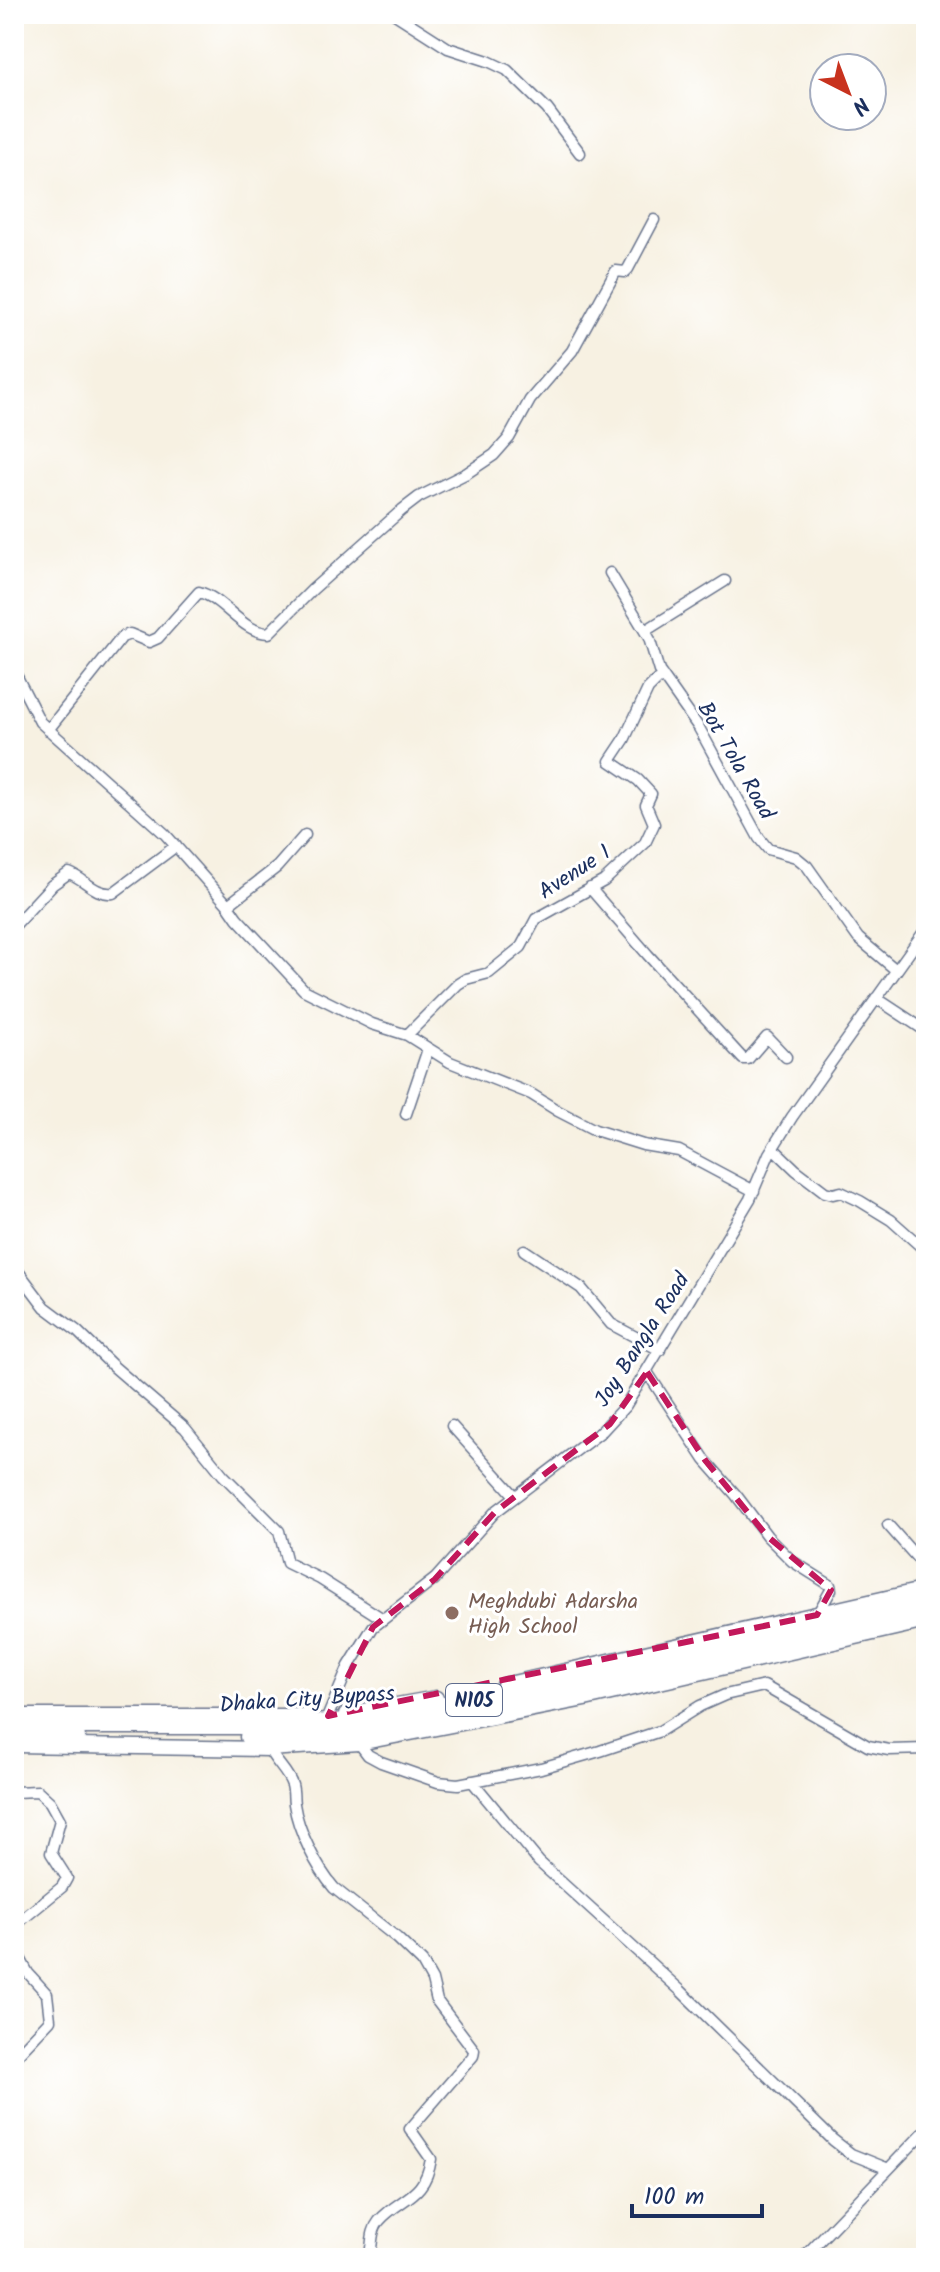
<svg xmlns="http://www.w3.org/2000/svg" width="940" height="2272" viewBox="0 0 940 2272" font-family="Kalam,sans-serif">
<rect width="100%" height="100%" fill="#fff"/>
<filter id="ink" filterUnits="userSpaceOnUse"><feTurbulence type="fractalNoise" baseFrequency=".0125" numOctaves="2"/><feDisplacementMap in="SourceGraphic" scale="16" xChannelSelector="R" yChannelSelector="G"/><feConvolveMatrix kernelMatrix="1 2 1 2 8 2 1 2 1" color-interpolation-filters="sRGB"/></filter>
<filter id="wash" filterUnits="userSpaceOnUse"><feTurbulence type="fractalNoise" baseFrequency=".006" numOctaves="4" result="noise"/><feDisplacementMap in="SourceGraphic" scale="32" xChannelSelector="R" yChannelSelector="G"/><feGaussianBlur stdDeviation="1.8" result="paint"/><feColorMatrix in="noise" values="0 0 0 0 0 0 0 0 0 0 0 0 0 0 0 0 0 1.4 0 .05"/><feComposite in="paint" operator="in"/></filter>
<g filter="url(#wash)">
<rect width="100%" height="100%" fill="#f7f1e2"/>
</g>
<g filter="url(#ink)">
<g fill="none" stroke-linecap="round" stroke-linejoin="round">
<g stroke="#68738c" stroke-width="13">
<path id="minor" d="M395,14L448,48L488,61L507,70L547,109L580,153
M610,573L649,638L659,671L699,728L759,838L768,849L796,857L807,866L858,938L896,970
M645,631L725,581
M14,671L40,722L165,834L228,905L237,918L304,990L372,1024L407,1035L450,1062L531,1094L558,1111L595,1130L643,1145L679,1151L754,1191
M48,730L122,637L130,634L149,642L158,638L199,592C225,599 242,633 269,633L313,589L402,510L419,497L467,473L494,455L509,438L530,400L572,351L616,271L625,272L628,269L654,220
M590,888L648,955L743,1059H748L767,1037L786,1057
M228,905L277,867L305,835
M14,926L52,885L69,873C85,879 95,895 113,893L176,846
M876,998L926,1031
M407,1035L458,984L466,979L489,973L521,947L536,919L604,881L645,843L654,824L646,805L651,794L638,780L610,761L624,740L648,689L662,675
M406,1114L428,1049
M773,1148L796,1170L825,1192L833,1194L841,1192L860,1201L891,1220L926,1251
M524,1250L581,1288L611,1324L660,1350
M14,1266L45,1307L77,1331L113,1366L185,1428L223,1475L279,1531L287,1563L320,1579L383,1619
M647,1372L705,1460L736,1495L767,1536L792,1561L830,1585L831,1590L817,1615
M452,1426L515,1496
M888,1525L926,1568
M328,1716L349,1666L373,1627L435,1579L495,1512L602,1431L626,1405L750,1199L769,1154L792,1117L926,929
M359,1743L368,1755L381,1762L438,1782L458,1784L541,1768L600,1751L660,1731L700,1706L725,1695L764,1686L868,1746L889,1750L926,1749
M269,1749C275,1762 288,1772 292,1785C294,1792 293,1798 294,1804C298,1831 317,1868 334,1888L397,1938L422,1962L432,1980L437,2001L474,2050L473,2056L410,2129L431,2159C425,2199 400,2197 379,2221C370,2232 373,2246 369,2258
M472,1781L539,1862L680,1990L833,2140L851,2154L886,2168
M14,1792L38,1791L50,1802L60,1820L51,1853L67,1878L62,1887L14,1926
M14,1947L28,1973L47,1994L50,2020L14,2058
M803,2258L926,2130"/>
</g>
<g stroke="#68738c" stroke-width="17">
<path id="major" d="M504,1685L926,1589
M346,1714L436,1698
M14,1716H306
M14,1745L269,1749L359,1743L585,1699L926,1621"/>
</g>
<g stroke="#68738c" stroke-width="19">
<path id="highway" d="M14,1726H252L368,1720L585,1677L926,1600
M14,1737H77
M248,1737C304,1737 358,1734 413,1724L728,1659L926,1613"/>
</g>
<use href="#minor" stroke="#fff" stroke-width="10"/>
<use href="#major" stroke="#fff" stroke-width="14"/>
<use href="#highway" stroke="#fff" stroke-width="16"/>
</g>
</g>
<path fill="none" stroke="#c2185b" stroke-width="6" stroke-dasharray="16 10" stroke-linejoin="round" d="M647,1372L705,1460L767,1536L831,1590L817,1615L328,1716L373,1627L435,1579L495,1512L610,1424Z"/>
<circle fill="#8d6e63" stroke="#fff" stroke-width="3" cx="452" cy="1613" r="8"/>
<g text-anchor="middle" stroke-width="6" stroke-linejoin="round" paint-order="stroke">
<rect fill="#fff" stroke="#5f6d8e" stroke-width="2" x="446" y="1684" width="56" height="32" rx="6"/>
<g font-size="20" font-weight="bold" fill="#1b2f5e">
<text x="474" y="1707">N105</text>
</g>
<g font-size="22" fill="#1b2f5e" stroke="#fff">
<text transform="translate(737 760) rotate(60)" y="8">Bot Tola Road</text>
<text transform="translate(574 871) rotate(-33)" y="8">Avenue 1</text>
<text transform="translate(641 1339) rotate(-57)" y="8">Joy Bangla Road</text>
<text transform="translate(307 1698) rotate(-4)" y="8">Dhaka City Bypass</text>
</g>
<g font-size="22" fill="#785e54" stroke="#fff" text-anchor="start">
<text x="468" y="1608">Meghdubi Adarsha<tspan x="468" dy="25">High School</tspan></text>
</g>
</g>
<rect width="940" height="2272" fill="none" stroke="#fff" stroke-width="48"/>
<g transform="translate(848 92) rotate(138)"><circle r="38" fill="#ffffff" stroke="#a4acbf" stroke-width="2"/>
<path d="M0-6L14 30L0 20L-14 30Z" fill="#c8321e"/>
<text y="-12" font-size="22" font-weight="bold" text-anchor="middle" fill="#1b2f5e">N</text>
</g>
<path d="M632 2204v12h130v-12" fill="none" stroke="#1b2f5e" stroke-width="4"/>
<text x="644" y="2204" font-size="24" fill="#1b2f5e" stroke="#ffffff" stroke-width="6" paint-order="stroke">100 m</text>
</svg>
